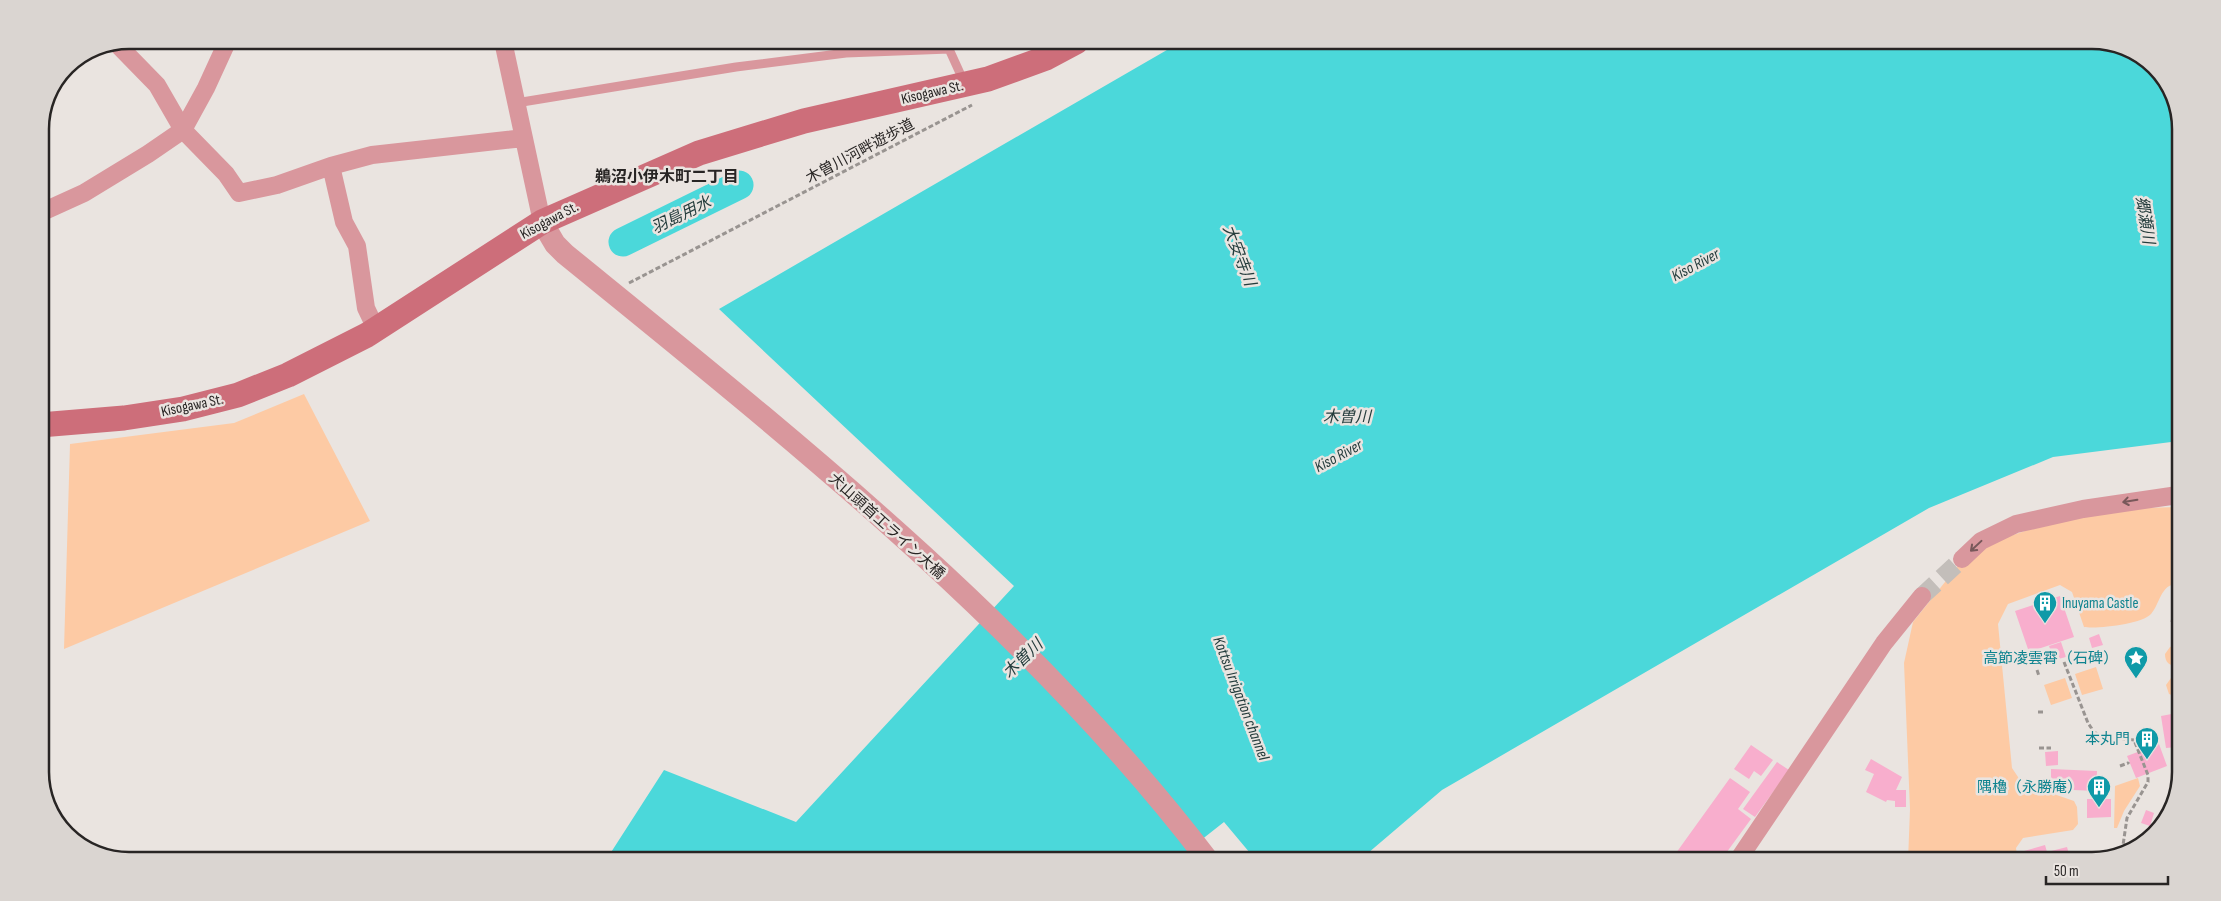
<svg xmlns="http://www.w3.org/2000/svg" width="2221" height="901" viewBox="0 0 2221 901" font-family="'Sofia Sans Condensed','Noto Sans JP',sans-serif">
<rect width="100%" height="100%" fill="#eae4e0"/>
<path fill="#fdcaa4" d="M304,394L370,521L64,649L70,444L234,423Z
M2178,507V584C2161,583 2160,604 2151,614C2142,624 2098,629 2084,627L2072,592L2060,585L2008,604L1998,624L2012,768L2022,783L2074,801L2077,807L2078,824L2073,830L2023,838L2016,848L2018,861H1908L1910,809L1904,663L1913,622L1957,567L1986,544L2034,528L2083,516L2144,508Z
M2177,645V666C2169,666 2165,662 2165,654L2170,647Z
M2096,667L2103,689L2082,695L2075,674Z
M2177,676V697L2169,694L2166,685L2171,678Z
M2065,678L2072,698L2051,705L2044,685Z
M2138,778L2140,786L2124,811L2117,828H2114L2115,786Z"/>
<path fill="#4bd8da" d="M1179,43L2121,45L2163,75L2181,123L2179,441L2053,457L1929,508L1442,790L1361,859H1255L1224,822L1177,859L608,857L664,770L796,822L1014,586L719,309Z"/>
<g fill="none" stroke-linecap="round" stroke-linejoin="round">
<path stroke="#4bd8da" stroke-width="29" d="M623,242L739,185"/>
</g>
<path fill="#f8aecd" d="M2060,596L2074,637L2029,652L2015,611Z
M2099,634L2103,645L2092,648L2089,638Z
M2061,642L2066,657L2054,660L2049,646Z
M2177,713V747L2166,748L2161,716Z
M2159,744L2167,766L2136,778L2127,756Z
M1751,745L1773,760L1761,776L1754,771L1749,779L1734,769Z
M2058,751V765L2046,766L2045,752Z
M1871,759L1902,777L1896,790H1906V807H1895V801L1887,800L1886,802L1866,792L1874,774L1865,770Z
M1777,762L1789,770L1755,817L1743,809Z
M2051,769L2097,771L2096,791L2051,789Z
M1730,778L1750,792L1738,809L1751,819L1721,860H1671Z
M2087,799H2111V817L2087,818Z
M2146,810L2154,813L2150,826L2141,823Z
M2045,845L2047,852L2067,847L2071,861H2027L2024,851Z"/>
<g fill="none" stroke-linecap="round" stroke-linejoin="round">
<path stroke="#c3beba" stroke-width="18" stroke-dasharray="18 9" stroke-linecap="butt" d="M1922,596L1962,559"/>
<path stroke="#999491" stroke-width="3" stroke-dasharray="5 2.5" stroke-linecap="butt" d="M629,283L972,105
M2172,622L2173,617
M2091,650L2094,659
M2064,662L2088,723L2094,732L2101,736L2134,740L2148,775V782L2127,818L2122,852
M2037,670L2039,676
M2038,712H2043
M2039,748H2051
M2120,766L2128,763L2129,764
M2101,777L2105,779"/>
<path stroke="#d9979d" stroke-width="9" d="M1038,42L1046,57
M516,103L736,67L846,53L949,49L964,82"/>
<path stroke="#d9979d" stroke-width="18" d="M503,41L542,222
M116,43L157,85L183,130L226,174L239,193L277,185L331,166L372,155L524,138
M331,166L344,222L357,246L366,308L376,329
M40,213L84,193L148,154L183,130L206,88L228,40
M1962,559L1981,541L2016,524L2083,509L2178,495
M1738,860L1884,643L1922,596"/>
<path stroke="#d9979d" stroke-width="22" d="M542,222L555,244L565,254C790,437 1030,627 1207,859"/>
<path stroke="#cd6e7a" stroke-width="25" d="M40,425L124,418L183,409L238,395L288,375L367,335L542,222L699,153L804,121L988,79L1046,58L1076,42"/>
</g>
<defs><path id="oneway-shaft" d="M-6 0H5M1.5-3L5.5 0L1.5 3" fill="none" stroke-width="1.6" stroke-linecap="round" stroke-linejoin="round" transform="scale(1.25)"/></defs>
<g stroke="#78585a">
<use href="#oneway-shaft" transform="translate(2130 501) rotate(171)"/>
<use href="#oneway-shaft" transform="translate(1976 546) rotate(137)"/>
</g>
<defs>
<g id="building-pin" transform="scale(1.25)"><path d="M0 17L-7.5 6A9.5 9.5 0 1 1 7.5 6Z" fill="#0f9aa8" stroke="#eae4e0"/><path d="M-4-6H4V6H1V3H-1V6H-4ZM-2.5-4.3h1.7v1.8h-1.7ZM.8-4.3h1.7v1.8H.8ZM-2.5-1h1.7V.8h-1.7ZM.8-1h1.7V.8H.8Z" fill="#fff"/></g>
<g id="sight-pin" transform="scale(1.25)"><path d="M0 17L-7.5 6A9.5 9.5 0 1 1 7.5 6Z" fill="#0f9aa8" stroke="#eae4e0"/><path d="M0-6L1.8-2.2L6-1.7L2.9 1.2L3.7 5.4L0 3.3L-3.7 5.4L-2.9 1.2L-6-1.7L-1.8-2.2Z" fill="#fff"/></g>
</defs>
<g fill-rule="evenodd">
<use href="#building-pin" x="2045" y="603"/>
<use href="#sight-pin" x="2136" y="658"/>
<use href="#building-pin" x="2147" y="739"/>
<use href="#building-pin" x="2099" y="787"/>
</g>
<g text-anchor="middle" stroke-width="5" stroke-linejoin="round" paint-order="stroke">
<g font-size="15" fill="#282524" stroke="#eae4e0">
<text transform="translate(932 92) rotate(-13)" y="5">Kisogawa St.</text>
<text transform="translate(860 151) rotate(-28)" y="5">木曽川河畔遊歩道</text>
<text transform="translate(549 220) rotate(-28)" y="5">Kisogawa St.</text>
<text transform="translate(192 405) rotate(-12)" y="5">Kisogawa St.</text>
<text transform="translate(887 526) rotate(42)" y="5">犬山頭首工ライン大橋</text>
</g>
<g font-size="15" fill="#0d838f" stroke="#eae4e0" text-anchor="end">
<text x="2062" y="608" text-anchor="start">Inuyama Castle</text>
<text x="2118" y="663">高節凌雲霄（石碑）</text>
<text x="2130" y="744">本丸門</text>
<text x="2082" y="792">隅櫓（永勝庵）</text>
</g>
<g font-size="16" font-weight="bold" fill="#282524" stroke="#eae4e0">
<text x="667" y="182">鵜沼小伊木町二丁目</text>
</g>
<g font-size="16" font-style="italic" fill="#243c3c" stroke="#eae4e0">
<text transform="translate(681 214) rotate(-26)" y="6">羽島用水</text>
<text transform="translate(2146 220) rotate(81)" y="6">郷瀬川</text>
<text transform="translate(1240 255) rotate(69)" y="6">大安寺川</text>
<text transform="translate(1695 264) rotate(-28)" y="6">Kiso River</text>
<text x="1347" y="422">木曽川</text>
<text transform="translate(1338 455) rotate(-28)" y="6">Kiso River</text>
<text transform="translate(1022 658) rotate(-44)" y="6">木曽川</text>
<text transform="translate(1242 698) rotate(69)" y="6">Kottsu Irrigation channel</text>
</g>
</g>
<path d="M0 0H2221V901H0ZM129 49H2092A80 80 0 0 1 2172 129V772A80 80 0 0 1 2092 852H129A80 80 0 0 1 49 772V129A80 80 0 0 1 129 49Z" fill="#dad5d1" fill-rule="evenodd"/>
<path fill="none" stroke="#282524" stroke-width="2.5" d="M129 49H2092A80 80 0 0 1 2172 129V772A80 80 0 0 1 2092 852H129A80 80 0 0 1 49 772V129A80 80 0 0 1 129 49Z"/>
<path d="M2046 876v8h122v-8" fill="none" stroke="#282524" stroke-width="2.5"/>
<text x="2054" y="876" font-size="15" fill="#282524" stroke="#eae4e0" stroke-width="4" paint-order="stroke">50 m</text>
</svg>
